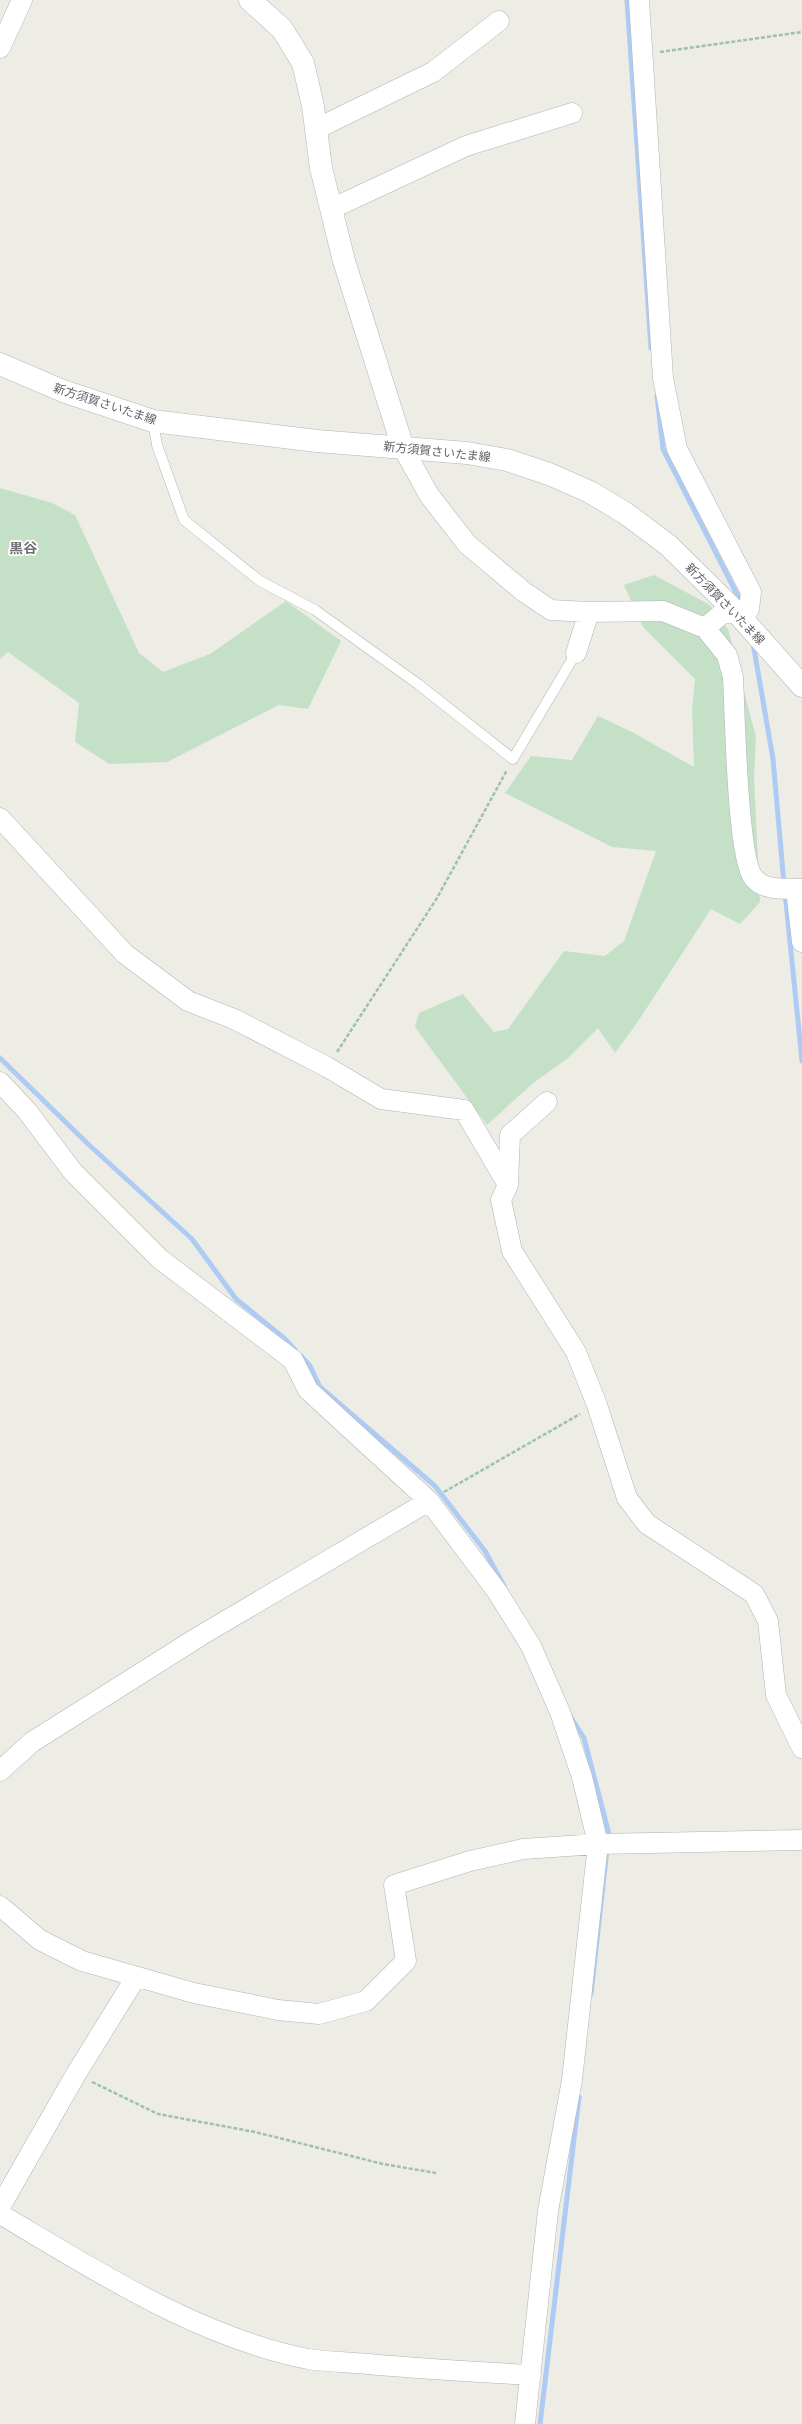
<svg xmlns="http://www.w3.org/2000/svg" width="802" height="2424" viewBox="0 0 802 2424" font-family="Cabin,'Noto Sans JP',sans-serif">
<rect width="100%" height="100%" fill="#edece5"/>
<path fill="#c4e1c8" d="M0,488L52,503L75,515L139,653L163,672L210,654L286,601L341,641L308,709L279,705L167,762L109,764L75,742L79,703L8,652L0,659Z
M654,575L710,605L728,629L756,737L754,778L760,902L740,924L711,909L637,1023L615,1053L598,1028L568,1058L532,1084L487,1125L415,1027L419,1013L463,994L494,1032L508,1029L564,951L605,956L624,941L656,851L612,847L505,793L531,756L572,760L598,716L632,732L694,767L692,710L695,679L643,627L624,585Z"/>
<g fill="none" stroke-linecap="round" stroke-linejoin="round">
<path stroke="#aeccf3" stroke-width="5" d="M627,0L651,348
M657,396L663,449L743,606
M753,643L773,759L784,884
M785,892L802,1061
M0,1058L88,1144L192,1239L236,1299L284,1338L295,1350
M301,1356L310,1366L320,1387L435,1486L485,1551L504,1586
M570,1716L584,1738L609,1834L608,1841
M591,1994L607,1849
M540,2424L579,2097"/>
<g stroke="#b2b3b8" stroke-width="11">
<path id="lane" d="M153,421L157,445L184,520L260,581L315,610L418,684L513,759L576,653"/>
</g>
<g stroke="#b2b3b8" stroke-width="21">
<path id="street" d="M0,48L22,0
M316,129L433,72L499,21
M331,209L466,146L572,113
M403,448L429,495L467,544L524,592L551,610L589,612L663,611L705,628L724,612L738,614L749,609L751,592L677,449L663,378L639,0
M705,628L727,655L733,677C735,713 737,855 753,877C764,892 787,888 802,889
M576,653L589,612
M0,818L125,954L188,1001L234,1019L327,1067L381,1099L464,1110L508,1185
M796,889L802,942
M0,1082L27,1111L73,1172L160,1259L293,1360L308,1390L429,1501L496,1590L531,1646L560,1712L582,1777L598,1844L572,2080L548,2211L525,2424
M547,1102L510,1135L508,1185L501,1200L512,1251L576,1352L597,1405L627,1498L647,1524L754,1594L768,1621L776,1695L802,1748
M0,1771L32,1742L200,1636L429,1501
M0,1906L40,1940L82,1961L194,1993L278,2010L319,2014L366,2001L406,1961L394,1885L470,1861L523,1849L598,1844L802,1840
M0,2207L76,2074L136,1977
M0,2214C95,2270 197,2337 308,2359C327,2362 348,2362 368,2364C422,2369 476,2372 531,2375"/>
</g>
<g stroke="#b3b5ba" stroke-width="23">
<path id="secondary" d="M250,0L282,29L303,63L313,106L321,168L344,261L403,448
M0,364L63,391L153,421L317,441L467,453L507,460L549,474L590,492L625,513L668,545L738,614L802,686"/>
</g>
<path stroke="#9ec1ad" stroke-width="2.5" stroke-dasharray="4 2" stroke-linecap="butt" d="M660,52L802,32
M337,1052L437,898L507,770
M444,1492L580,1414
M92,2082L158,2114L255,2132L383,2164L436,2173"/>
<use href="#lane" stroke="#fff" stroke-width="10"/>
<use href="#street" stroke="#fff" stroke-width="20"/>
<use href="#secondary" stroke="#fff" stroke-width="22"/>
</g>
<g text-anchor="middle" stroke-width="3.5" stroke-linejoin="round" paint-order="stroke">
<g font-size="12" fill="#5c5e63" stroke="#fff">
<text transform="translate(105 404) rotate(18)" y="4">新方須賀さいたま線</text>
<text transform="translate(437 452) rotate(6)" y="4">新方須賀さいたま線</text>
<text transform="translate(725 604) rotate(46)" y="4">新方須賀さいたま線</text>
</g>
<g font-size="14" font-weight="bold" fill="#6e7075" stroke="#fff">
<text x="23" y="553">黒谷</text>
</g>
</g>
</svg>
